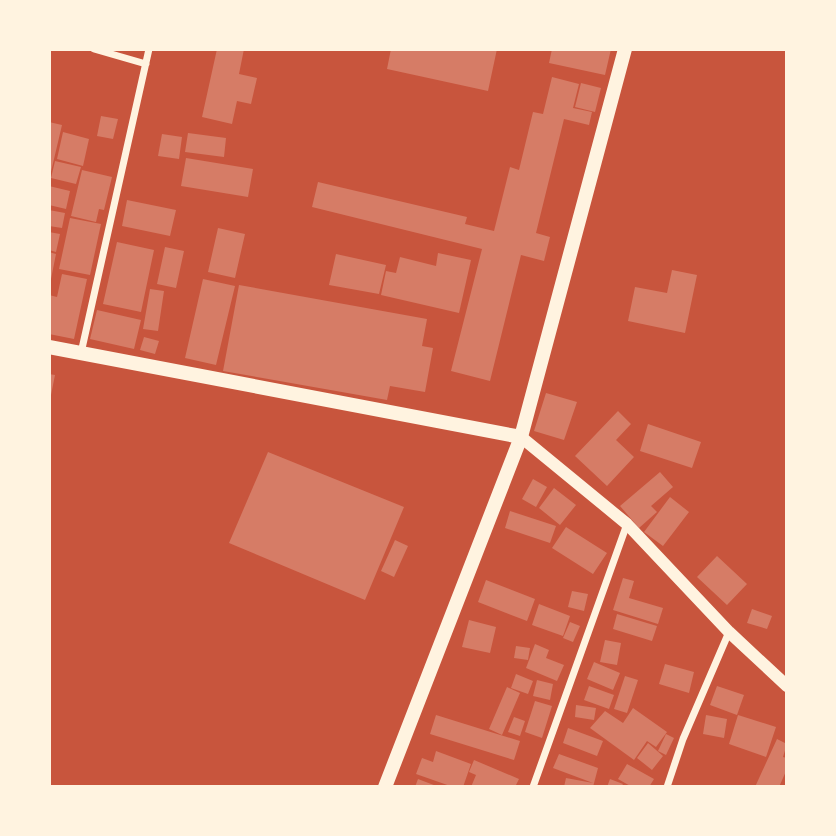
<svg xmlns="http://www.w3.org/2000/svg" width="836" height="836" viewBox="0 0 836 836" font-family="'Asap Condensed',sans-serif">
<rect width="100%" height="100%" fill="#c8553d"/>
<path fill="#d67c66" d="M217,49H244L239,74L257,78L251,104L237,101L232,124L202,117Z
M391,49H497L488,91L387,69Z
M552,49H611L605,75L549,63Z
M552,77L579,84L573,108L592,112L589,125L564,119L536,233L550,237L544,261L521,255L490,381L451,371L482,249L312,207L318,182L467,217L465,224L494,231L510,167L519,170L533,112L543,114Z
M581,83L601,88L595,112L575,107Z
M101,116L118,119L113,139L97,136Z
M49,122L62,125L50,176H49Z
M63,132L89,139L83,166L57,159Z
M188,133L226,138L224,157L185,152Z
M162,134L182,137L179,159L158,156Z
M186,158L253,169L248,197L181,186Z
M55,161L81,167L76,184L51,178Z
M82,170L112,177L104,210L99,209L96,222L71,216Z
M49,186L70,191L66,209L49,205Z
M127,200L176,210L170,236L122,226Z
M49,210L65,213L62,228L49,226Z
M70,218L101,224L90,275L59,269Z
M218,228L245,234L235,278L208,272Z
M49,232L60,234L56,252L49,250Z
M117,242L154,250L141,312L103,304Z
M165,247L184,251L176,288L157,284Z
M49,252L56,254L50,284H49Z
M438,253L471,260L459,313L381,295L386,271L396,273L400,257L436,266Z
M336,254L386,265L379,294L329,285Z
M672,270L697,275L685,333L628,321L635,287L667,293Z
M62,274L87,279L74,339L49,334V295L57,297Z
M203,279L235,286L216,365L185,358Z
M239,285L427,319L422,346L433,348L425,392L390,386L387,400L223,371Z
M150,289L164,291L158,331L143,329Z
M97,310L141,320L134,349L90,339Z
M144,337L159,341L155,354L140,350Z
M49,374L55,375L50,400H49Z
M546,393L577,402L564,440L534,431Z
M618,411L631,424L616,440L634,457L607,486L575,456Z
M648,424L701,442L692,468L640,451Z
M268,452L404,507L365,600L229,543Z
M660,472L673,487L651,506L657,512L639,528L620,506Z
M533,479L547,487L536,507L522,499Z
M554,488L576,505L560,525L539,508Z
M670,497L689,512L663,546L644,532Z
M510,511L556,526L550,543L505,528Z
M566,527L607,553L593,574L552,548Z
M395,540L408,546L394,577L381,571Z
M717,556L747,584L727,605L697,577Z
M623,578L634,581L629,598L663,608L658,624L613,610Z
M486,580L535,599L527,621L478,602Z
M572,591L588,594L584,611L568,607Z
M539,604L570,616L563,636L532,625Z
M752,609L772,616L767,629L747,623Z
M617,614L657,626L652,641L613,629Z
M469,620L496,627L490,653L462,647Z
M570,622L580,626L573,642L563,638Z
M605,640L621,643L617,665L600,662Z
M535,644L549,650L546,658L564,665L557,681L526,668Z
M516,646L530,648L528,660L514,658Z
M594,662L620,673L613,690L587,679Z
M665,664L694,672L689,693L659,684Z
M516,674L533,681L528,694L511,688Z
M625,676L638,680L627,713L614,709Z
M537,680L553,684L550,700L533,696Z
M589,686L614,695L609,709L584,700Z
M717,686L744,695L737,715L710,705Z
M507,687L520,693L502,735L489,729Z
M535,701L552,706L542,738L525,732Z
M576,705L596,708L594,720L575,717Z
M633,708L667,732L656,747L647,741L634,760L590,728L605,711L623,723Z
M436,715L520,741L514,760L430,734Z
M706,715L727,719L724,738L703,734Z
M738,715L776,727L766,757L729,744Z
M514,717L525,721L520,736L508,732Z
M568,728L603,741L597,756L563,743Z
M666,734L674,738L666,755L658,751Z
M777,739L787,744L783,757L787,758V769L779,787H755Z
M648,743L663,756L652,770L637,758Z
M436,751L471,764L463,787H453L416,774L422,758L433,762Z
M559,754L598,768L593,787H564L566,778L593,783L553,768Z
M474,760L519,779L515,787H471L476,775L469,772Z
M627,764L654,779L649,787H632L618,779Z
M418,779L439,787H415Z
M610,779L623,784L621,787H607Z"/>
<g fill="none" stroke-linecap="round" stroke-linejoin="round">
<path stroke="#fff3e0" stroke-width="7" d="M94,49L146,64
M81,353L149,49
M533,787L627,524
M667,787L683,739L729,632"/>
<path stroke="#fff3e0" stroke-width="12" d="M521,437L627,524L729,632L787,686"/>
<path stroke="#fff3e0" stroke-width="14" d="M49,347L521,437
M385,787L521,437L625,49"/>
</g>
<rect width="836" height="836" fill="none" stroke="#fff3e0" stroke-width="102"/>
</svg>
